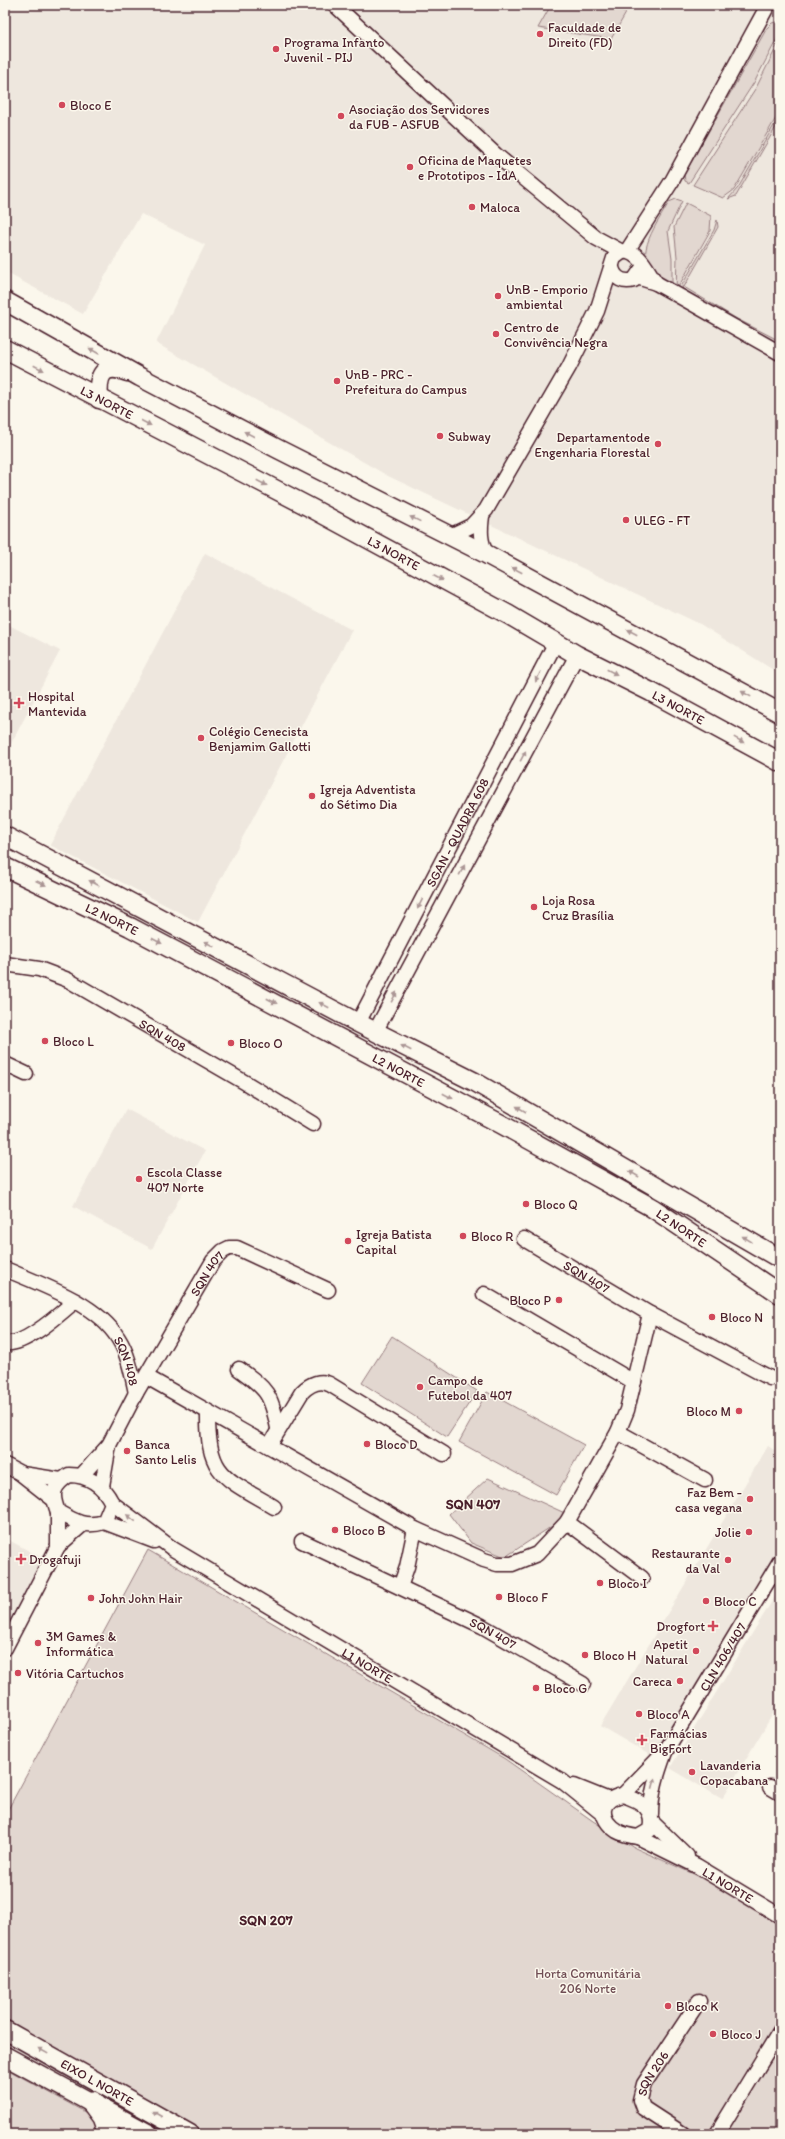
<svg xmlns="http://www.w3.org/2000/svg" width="785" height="2139" viewBox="0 0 785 2139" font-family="Itim,sans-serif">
<rect width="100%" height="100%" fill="#fbf7ec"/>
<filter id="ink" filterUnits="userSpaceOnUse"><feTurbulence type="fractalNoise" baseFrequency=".025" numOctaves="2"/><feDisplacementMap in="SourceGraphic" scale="8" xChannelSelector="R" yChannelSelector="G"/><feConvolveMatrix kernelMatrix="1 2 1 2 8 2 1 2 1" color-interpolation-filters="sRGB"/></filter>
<g filter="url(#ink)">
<path fill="#eee7de" d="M5,5H780V683L775,671L700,624L388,476L156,343L205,245L141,214L83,314L5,272Z
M205,553L352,630L198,922L50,845Z
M5,623L60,651L5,755Z
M126,1109L205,1151L152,1249L73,1206Z
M768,1446L780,1454V1551L688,1707L655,1758L600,1726Z
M5,1538L44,1559L5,1631Z
M780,1588V1702L722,1799L670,1768Z"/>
<path fill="#e2d7d0" stroke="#967b7e" d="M551,5H611L626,13L611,39L538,28Z
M776,22L780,23V33L755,81L689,183L685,181L684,175L767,28L772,23Z
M780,40V111L734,190L723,198L693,185L757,86Z
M780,115V120L736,196L728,199L738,188Z
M676,199L682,201L668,231L672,259V289C666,284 659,281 654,276C632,254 658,223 669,202Z
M686,203L711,216L710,231L676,291L677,257L674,227Z
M717,220L718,227L684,287L737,319L780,341V346L683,292L682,285L714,230Z
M392,1336L477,1391L447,1437L362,1383Z
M487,1392L584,1445L556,1495L459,1442Z
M488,1478L569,1515L505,1557L471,1543L449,1514Z
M148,1550L505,1759L593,1821L635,1848L705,1879L780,1924V2134H197L5,2023V1815Z
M5,2037L175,2134H161L5,2047Z
M5,2068L92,2116L103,2134H5Z"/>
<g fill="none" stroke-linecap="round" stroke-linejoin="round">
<g stroke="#4a1f2b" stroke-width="17">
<g id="minor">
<path d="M335,5L496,155L596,238L622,252"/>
<path d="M627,251L672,181L768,5"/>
<path d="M612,268C615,279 623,283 634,280L641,270"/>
<path d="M637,277L656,283L780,353"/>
<path d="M482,516C480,531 480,540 486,554"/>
<path d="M450,536L471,526L486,510L569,367L597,311L614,258L622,252C640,249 647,271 656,283"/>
<path id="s1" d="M5,964L39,969L68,980L246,1083L313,1124"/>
<path id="s2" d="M358,1023L556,642"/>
<path d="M375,1032L577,655"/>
<path d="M5,1064L26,1074"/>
<path id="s3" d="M524,1239L650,1314L770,1378"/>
<path id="s4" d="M5,1269C42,1285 96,1303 118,1338C129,1355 132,1375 136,1393"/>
<path d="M484,1294L634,1382"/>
<path d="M5,1343C24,1347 61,1313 75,1301"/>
<path d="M239,1369C267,1389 271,1394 278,1428"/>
<path d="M147,1377L415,1529L484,1560L497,1564H512L537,1554L567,1522L618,1432L627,1410L650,1314"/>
<path d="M208,1413C207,1476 225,1478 274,1507"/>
<path d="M618,1432L705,1480"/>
<path d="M269,1446L302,1392C310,1384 321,1379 331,1385L444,1454"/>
<path d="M5,1465L20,1473L53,1499"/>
<path d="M22,1474L61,1480"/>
<path d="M69,1475C89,1475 103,1485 112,1503L104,1522C85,1528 74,1521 58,1512C51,1494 52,1486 69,1475Z"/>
<path id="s5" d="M82,1475L109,1445L136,1393L213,1261L223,1251L229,1248H237L328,1290"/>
<path d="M102,1486L109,1445"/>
<path id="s6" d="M112,1503L173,1549L562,1781L604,1815"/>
<path d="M58,1512V1546"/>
<path d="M104,1522L154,1541"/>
<path d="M567,1522L642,1578"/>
<path id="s7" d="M302,1541L482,1626L583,1684"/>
<path d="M400,1587L407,1567L415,1529"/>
<path d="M5,1648L58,1546L82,1525"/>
<path d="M574,1786L609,1800"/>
<path d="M770,1787L780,1793"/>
<path d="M623,1795C641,1801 655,1808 650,1830L638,1837C630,1836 624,1835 617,1831C598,1819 599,1799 623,1795Z"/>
<path d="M623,1795L660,1757"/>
<path id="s8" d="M651,1815C651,1792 657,1774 665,1752L780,1561"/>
<path d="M652,1822L687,1856"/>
<path id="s9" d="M638,1837L697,1866L780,1916"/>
<path id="s10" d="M683,2134L643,2108L640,2100L644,2084L699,2001"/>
<path d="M717,2134L780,2031"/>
</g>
</g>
<g stroke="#4a1f2b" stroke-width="21">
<g id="major">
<path d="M5,301L140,377L278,449L486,554L780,713"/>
<path id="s11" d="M5,349L313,509L509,615L577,655L651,692L780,762"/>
<path d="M99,399C97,374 103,363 128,372"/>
<path d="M5,836L358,1023L475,1082L780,1259"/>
<path id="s12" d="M5,867L130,927L501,1124L651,1207L780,1294"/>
<path id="s13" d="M5,2030L190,2134"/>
<path d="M5,2056L149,2134"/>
</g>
</g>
<g stroke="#4a1f2b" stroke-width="24">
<path id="highway" d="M92,2102L103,2117L109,2134"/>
</g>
<use href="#minor" stroke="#fbf7ec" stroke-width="14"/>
<use href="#major" stroke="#fbf7ec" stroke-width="18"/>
<use href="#highway" stroke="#fbf7ec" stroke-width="21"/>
</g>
<defs><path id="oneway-solid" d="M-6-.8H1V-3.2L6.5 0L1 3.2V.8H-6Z"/></defs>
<g fill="#ab9695">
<use href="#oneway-solid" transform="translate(94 351) rotate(-150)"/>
<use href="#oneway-solid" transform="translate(39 368) rotate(27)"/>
<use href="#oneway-solid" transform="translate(146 423) rotate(27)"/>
<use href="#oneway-solid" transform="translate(249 434) rotate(-152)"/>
<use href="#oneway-solid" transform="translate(262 483) rotate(27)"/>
<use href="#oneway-solid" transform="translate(415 519) rotate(-154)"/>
<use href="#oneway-solid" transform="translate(517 570) rotate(-152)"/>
<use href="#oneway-solid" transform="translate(438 578) rotate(28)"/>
<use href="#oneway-solid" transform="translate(632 632) rotate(-152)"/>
<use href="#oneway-solid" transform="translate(612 672) rotate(27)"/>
<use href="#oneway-solid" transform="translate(538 677) rotate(117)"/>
<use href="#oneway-solid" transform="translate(746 694) rotate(-151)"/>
<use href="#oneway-solid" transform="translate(739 740) rotate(29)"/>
<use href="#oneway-solid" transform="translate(523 756) rotate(-62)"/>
<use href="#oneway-solid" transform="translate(462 870) rotate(-62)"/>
<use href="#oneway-solid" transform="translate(41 883) rotate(24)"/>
<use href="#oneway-solid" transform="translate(94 883) rotate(-152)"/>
<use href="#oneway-solid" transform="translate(420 904) rotate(117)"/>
<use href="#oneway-solid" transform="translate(157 941) rotate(28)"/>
<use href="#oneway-solid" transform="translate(209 944) rotate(-152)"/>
<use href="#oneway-solid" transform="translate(394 997) rotate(-62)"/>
<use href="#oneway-solid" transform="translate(272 1001) rotate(28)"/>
<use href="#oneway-solid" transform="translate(324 1005) rotate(-152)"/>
<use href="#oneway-solid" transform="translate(406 1048) rotate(-153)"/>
<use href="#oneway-solid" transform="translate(448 1096) rotate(28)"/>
<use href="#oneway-solid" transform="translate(521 1109) rotate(-150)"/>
<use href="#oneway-solid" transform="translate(634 1174) rotate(-150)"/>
<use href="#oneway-solid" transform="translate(747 1239) rotate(-149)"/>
<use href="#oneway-solid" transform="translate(131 1518) rotate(-143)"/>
<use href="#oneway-solid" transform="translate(654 1783) rotate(-75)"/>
<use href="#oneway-solid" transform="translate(43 2051) rotate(-151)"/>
<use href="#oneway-solid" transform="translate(157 2114) rotate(-150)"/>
</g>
</g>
<g fill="#d1495b" stroke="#fbf7ec" stroke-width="1.5">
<circle cx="540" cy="34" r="4"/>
<circle cx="276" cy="49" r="4"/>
<circle cx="62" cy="105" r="4"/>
<circle cx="341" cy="116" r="4"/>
<circle cx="410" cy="167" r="4"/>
<circle cx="472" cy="207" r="4"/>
<circle cx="498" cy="296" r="4"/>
<circle cx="496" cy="334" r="4"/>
<circle cx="337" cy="381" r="4"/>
<circle cx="440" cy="436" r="4"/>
<circle cx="658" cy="444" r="4"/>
<circle cx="626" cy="520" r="4"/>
<path d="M17 697h4v4h4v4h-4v4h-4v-4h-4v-4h4z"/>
<circle cx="201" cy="738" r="4"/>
<circle cx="312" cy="796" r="4"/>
<circle cx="534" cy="907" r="4"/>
<circle cx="45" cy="1041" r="4"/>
<circle cx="231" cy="1043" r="4"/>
<circle cx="139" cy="1179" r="4"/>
<circle cx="526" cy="1204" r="4"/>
<circle cx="463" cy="1236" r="4"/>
<circle cx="348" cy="1241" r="4"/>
<circle cx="559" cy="1300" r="4"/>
<circle cx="712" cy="1317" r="4"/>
<circle cx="420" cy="1387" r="4"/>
<circle cx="739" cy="1411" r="4"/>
<circle cx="367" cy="1444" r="4"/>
<circle cx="127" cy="1451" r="4"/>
<circle cx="750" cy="1499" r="4"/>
<circle cx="335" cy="1530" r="4"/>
<circle cx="749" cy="1532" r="4"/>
<path d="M19 1553h4v4h4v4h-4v4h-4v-4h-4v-4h4z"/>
<circle cx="728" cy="1560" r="4"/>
<circle cx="600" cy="1583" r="4"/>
<circle cx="499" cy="1597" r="4"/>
<circle cx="91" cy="1598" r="4"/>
<circle cx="706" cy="1601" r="4"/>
<path d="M711 1620h4v4h4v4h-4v4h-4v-4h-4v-4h4z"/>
<circle cx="38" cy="1643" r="4"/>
<circle cx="696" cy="1651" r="4"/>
<circle cx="585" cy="1655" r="4"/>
<circle cx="18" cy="1673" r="4"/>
<circle cx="680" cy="1681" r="4"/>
<circle cx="536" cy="1688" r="4"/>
<circle cx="639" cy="1714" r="4"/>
<path d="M640 1734h4v4h4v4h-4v4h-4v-4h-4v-4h4z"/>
<circle cx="692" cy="1772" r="4"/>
<circle cx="668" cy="2006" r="4"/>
<circle cx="713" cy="2034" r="4"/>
</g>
<g text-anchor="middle" stroke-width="3" stroke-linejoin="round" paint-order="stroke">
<g font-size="13" fill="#4a1f2b" stroke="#fbf7ec" text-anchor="start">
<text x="548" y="32">Faculdade de<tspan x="548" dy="15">Direito (FD)</tspan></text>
<text x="284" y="47">Programa Infanto<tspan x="284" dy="15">Juvenil - PIJ</tspan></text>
<text x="70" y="110">Bloco E</text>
<text x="349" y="114">Asociação dos Servidores<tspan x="349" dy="15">da FUB - ASFUB</tspan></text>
<text x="418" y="165">Oficina de Maquetes<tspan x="418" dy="15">e Prototipos - IdA</tspan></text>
<text x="480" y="212">Maloca</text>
<text x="506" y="294">UnB - Emporio<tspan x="506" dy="15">ambiental</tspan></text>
<text x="504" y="332">Centro de<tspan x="504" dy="15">Convivência Negra</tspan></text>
<text x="345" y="379">UnB - PRC -<tspan x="345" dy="15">Prefeitura do Campus</tspan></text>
<text x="448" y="441">Subway</text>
<text x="650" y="442" text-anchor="end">Departamentode<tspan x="650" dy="15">Engenharia Florestal</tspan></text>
<text x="634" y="525">ULEG - FT</text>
<text x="28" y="701">Hospital<tspan x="28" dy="15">Mantevida</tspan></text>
<text x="209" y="736">Colégio Cenecista<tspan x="209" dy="15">Benjamim Gallotti</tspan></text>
<text x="320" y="794">Igreja Adventista<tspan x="320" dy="15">do Sétimo Dia</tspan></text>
<text x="542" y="905">Loja Rosa<tspan x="542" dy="15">Cruz Brasília</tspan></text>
<text x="53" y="1046">Bloco L</text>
<text x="239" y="1048">Bloco O</text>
<text x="147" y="1177">Escola Classe<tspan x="147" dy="15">407 Norte</tspan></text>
<text x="534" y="1209">Bloco Q</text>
<text x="356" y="1239">Igreja Batista<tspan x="356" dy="15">Capital</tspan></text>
<text x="471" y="1241">Bloco R</text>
<text x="551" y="1305" text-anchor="end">Bloco P</text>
<text x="720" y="1322">Bloco N</text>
<text x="428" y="1385">Campo de<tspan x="428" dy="15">Futebol da 407</tspan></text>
<text x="731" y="1416" text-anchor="end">Bloco M</text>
<text x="135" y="1449">Banca<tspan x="135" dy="15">Santo Lelis</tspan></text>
<text x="375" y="1449">Bloco D</text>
<text x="742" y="1497" text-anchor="end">Faz Bem -<tspan x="742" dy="15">casa vegana</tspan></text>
<text x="343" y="1535">Bloco B</text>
<text x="741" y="1537" text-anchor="end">Jolie</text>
<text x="720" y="1558" text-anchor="end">Restaurante<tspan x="720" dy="15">da Val</tspan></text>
<text x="29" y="1564">Drogafuji</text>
<text x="608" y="1588">Bloco I</text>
<text x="507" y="1602">Bloco F</text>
<text x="99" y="1603">John John Hair</text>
<text x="714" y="1606">Bloco C</text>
<text x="705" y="1631" text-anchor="end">Drogfort</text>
<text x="46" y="1641">3M Games &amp;<tspan x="46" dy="15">Informática</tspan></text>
<text x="688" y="1649" text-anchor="end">Apetit<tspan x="688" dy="15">Natural</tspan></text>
<text x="593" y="1660">Bloco H</text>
<text x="26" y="1678">Vitória Cartuchos</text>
<text x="672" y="1686" text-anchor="end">Careca</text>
<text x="544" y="1693">Bloco G</text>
<text x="647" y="1719">Bloco A</text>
<text x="650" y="1738">Farmácias<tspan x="650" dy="15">BigFort</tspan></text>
<text x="700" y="1770">Lavanderia<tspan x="700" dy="15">Copacabana</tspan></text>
<text x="676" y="2011">Bloco K</text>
<text x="721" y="2039">Bloco J</text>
</g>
<g font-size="13" fill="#4a1f2b" stroke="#fbf7ec">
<text dy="5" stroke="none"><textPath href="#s11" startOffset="115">L3 NORTE</textPath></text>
<text dy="5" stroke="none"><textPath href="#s11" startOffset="439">L3 NORTE</textPath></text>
<text dy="5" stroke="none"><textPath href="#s11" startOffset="763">L3 NORTE</textPath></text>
<text dy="5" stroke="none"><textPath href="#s2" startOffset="215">SGAN - QUADRA 608</textPath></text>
<text dy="5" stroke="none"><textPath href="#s12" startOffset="119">L2 NORTE</textPath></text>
<text dy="5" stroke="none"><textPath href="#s1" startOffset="175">SQN 408</textPath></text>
<text dy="5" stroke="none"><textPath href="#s12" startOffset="443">L2 NORTE</textPath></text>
<text dy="5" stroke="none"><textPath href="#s12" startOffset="767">L2 NORTE</textPath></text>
<text dy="5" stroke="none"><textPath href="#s5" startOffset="238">SQN 407</textPath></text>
<text dy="5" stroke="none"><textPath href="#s3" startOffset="73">SQN 407</textPath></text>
<text dy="5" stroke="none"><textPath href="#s4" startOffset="159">SQN 408</textPath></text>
<text dy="5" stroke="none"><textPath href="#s7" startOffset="212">SQN 407</textPath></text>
<text dy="5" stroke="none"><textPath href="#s8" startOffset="176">CLN 406/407</textPath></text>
<text dy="5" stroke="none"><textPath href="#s6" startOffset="303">L1 NORTE</textPath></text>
<text dy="5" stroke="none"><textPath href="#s9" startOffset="102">L1 NORTE</textPath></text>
<text dy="5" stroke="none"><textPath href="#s10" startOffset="86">SQN 206</textPath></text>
<text dy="5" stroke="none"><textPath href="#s13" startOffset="106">EIXO L NORTE</textPath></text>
</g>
<g font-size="13" fill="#704d54" stroke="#fbf7ec">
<text x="588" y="1978">Horta Comunitária<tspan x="588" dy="15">206 Norte</tspan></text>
</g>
<g font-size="14" font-weight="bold" fill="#4a1f2b" stroke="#fbf7ec">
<text x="473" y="1509">SQN 407</text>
<text x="266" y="1925">SQN 207</text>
</g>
</g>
<rect width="785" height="2139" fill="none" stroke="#fbf7ec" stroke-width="20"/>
<rect x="10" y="10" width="765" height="2119" fill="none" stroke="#4a1f2b" stroke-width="1.5" filter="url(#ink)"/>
</svg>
